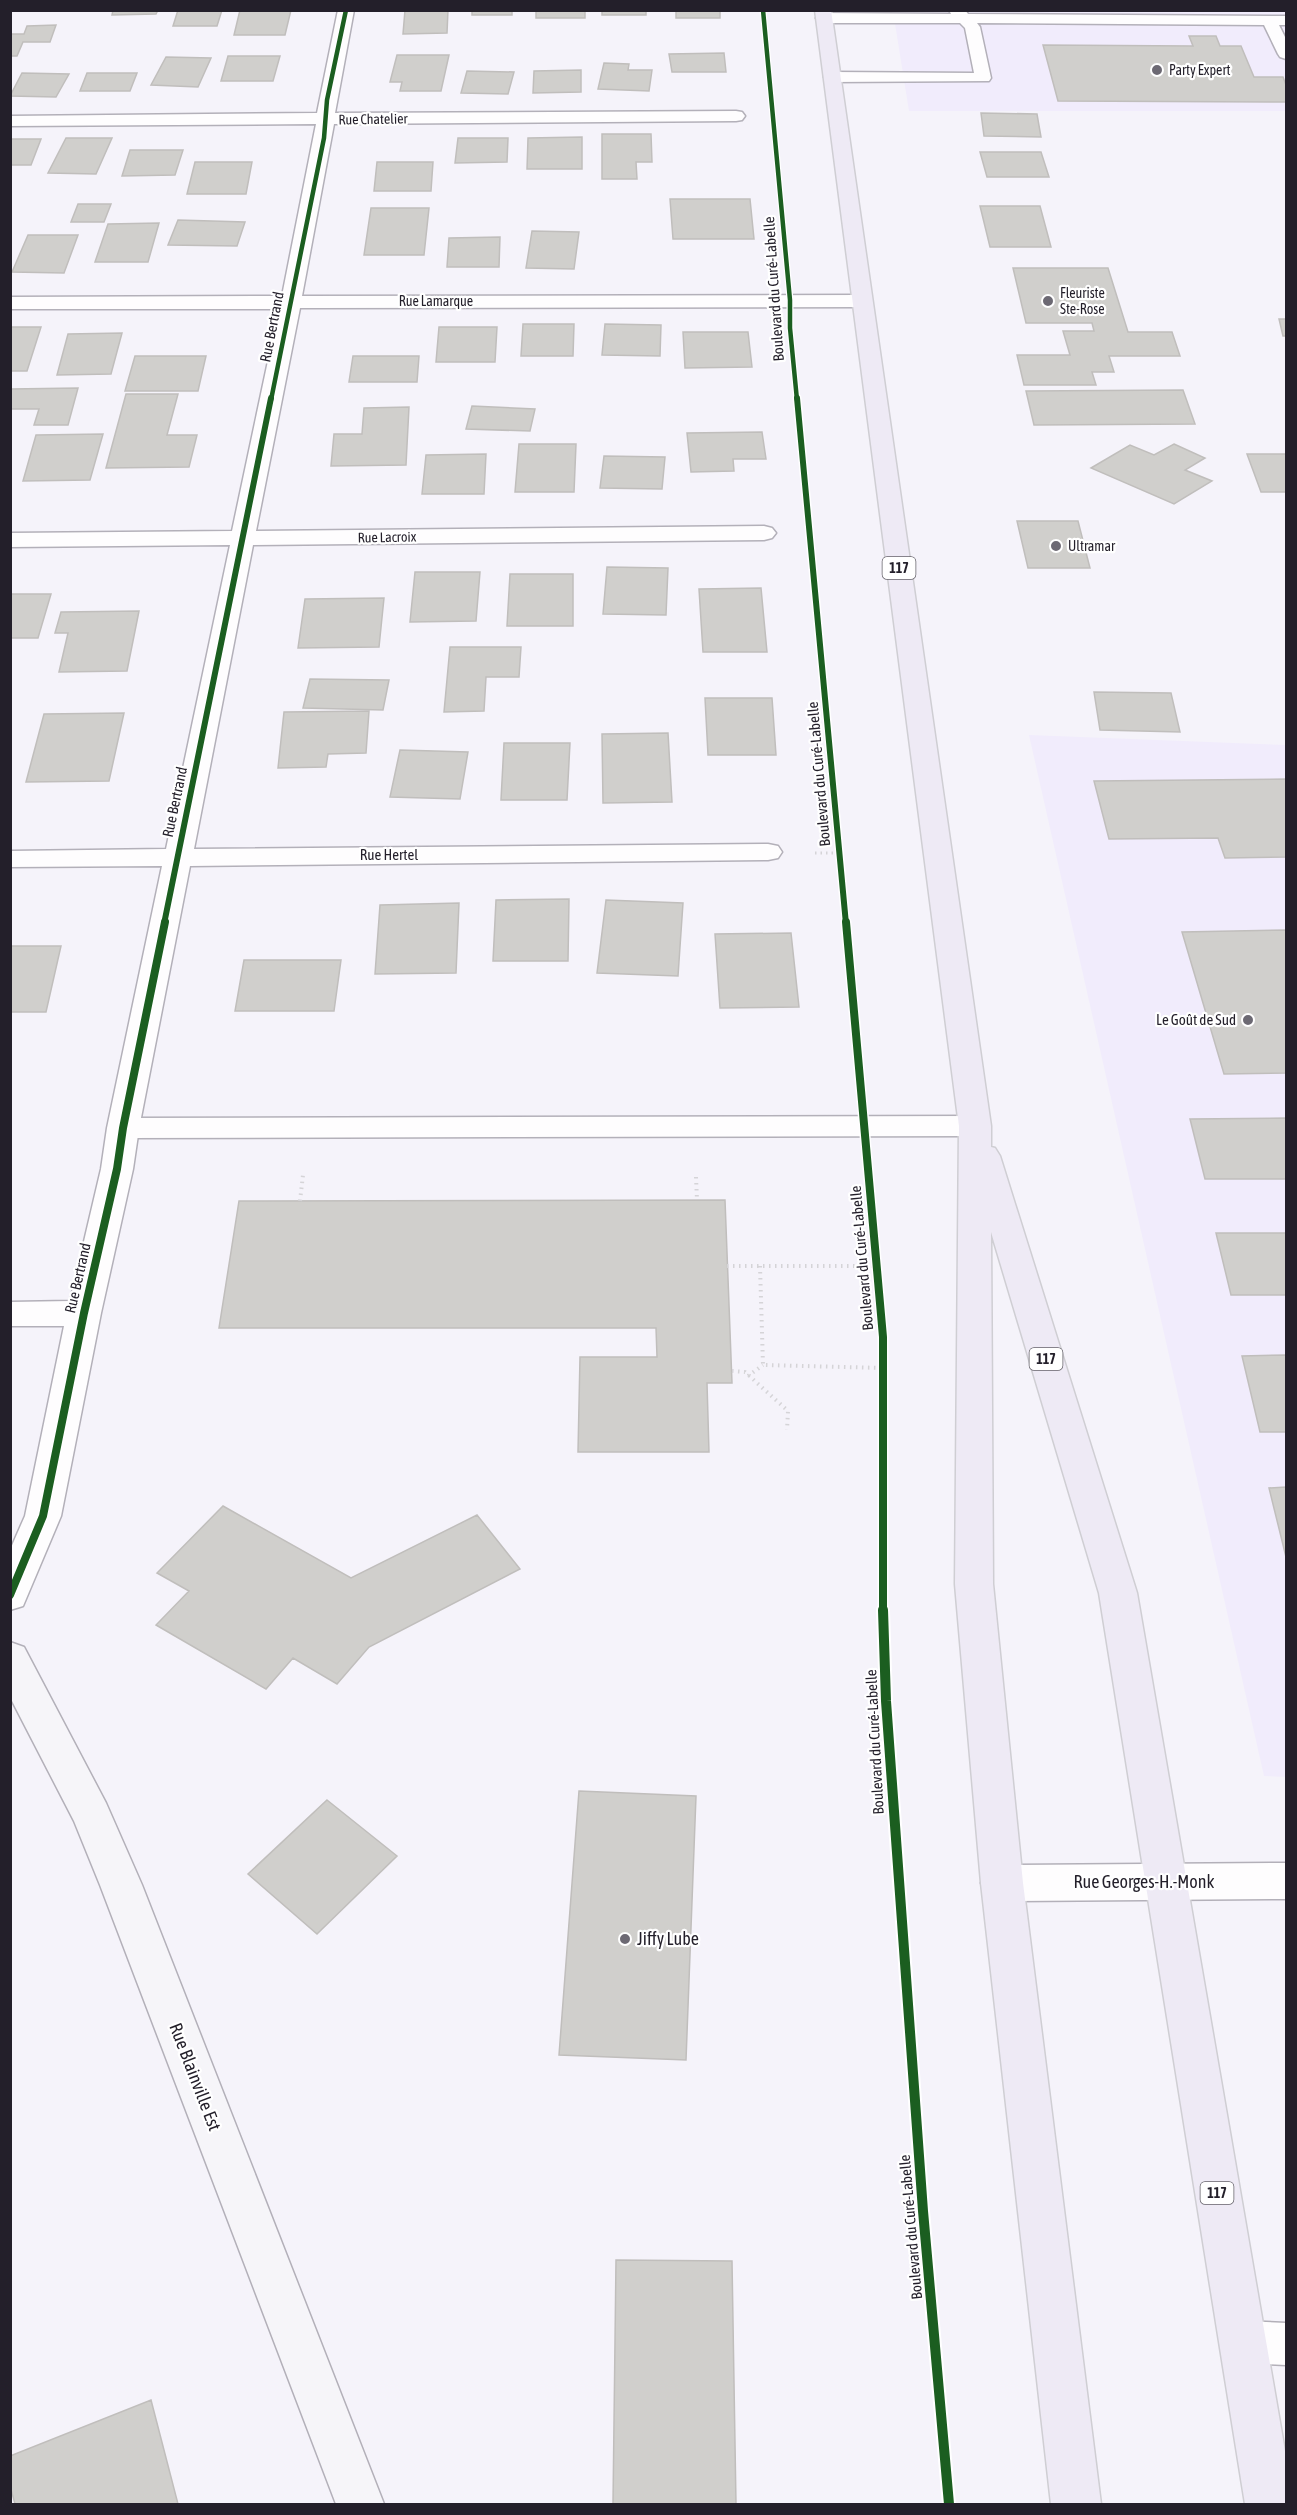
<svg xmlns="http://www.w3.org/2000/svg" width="1297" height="2515" viewBox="0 0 1297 2515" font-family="'Asap Condensed',sans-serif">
<rect width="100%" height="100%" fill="#f5f3fa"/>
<path fill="#f1ecfc" d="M893,11H1286V111H909Z
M1029,735L1286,745V1777L1264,1776Z"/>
<path fill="#d0cfcc" stroke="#c0bebc" stroke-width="1.5" d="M113,10H158L156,14L112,15Z
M178,10H222L217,26H173Z
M240,10H291L285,35H234Z
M405,10H448L447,33L403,34Z
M472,10H512V15H472Z
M536,10H585V18H536Z
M602,10H646V15H602Z
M676,10H720V18H676Z
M56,25L50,42H23L17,56H10V34H24L27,26Z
M1189,36H1216L1220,46H1241L1254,77H1283L1286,85V102L1058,101L1043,45L1193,46Z
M724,53L726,72H672L669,54Z
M397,55H449L441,91H400L402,82H390Z
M228,56H280L273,81H221Z
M166,57L211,58L198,87L151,85Z
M604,63L629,64L628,70H652L649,91L598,89Z
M581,70V92L533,93L534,71Z
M467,71L514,72L508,94L461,93Z
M22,73L69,74L56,97L10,96Z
M87,73H137L130,91H80Z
M981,113L1037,114L1041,137L984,136Z
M602,134H651L652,162H636L637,179H602Z
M582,137V169H527L528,138Z
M66,138H112L96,174L48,173Z
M458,138H508L507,162L455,163Z
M10,139H41L31,165H10Z
M130,150H183L175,175L122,176Z
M980,152H1041L1049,177H987Z
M195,162H252L246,194H187Z
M377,162H433L431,191H374Z
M670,199H750L754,239H673Z
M78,204H111L104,222H71Z
M980,206H1040L1051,247H990Z
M371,208H429L424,255H364Z
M178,220L245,222L237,246L168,245Z
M159,223L148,262H95L108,224Z
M532,231L579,232L574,269L526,268Z
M28,235H78L64,273L12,272Z
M500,237L499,267H447L449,238Z
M1013,268H1108L1128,332H1172L1180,356H1109L1114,372H1092L1096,385H1024L1017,355H1070L1063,331H1094L1092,323H1026Z
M1279,319H1286V336H1283Z
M523,324H574L573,356H521Z
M605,324L661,325L660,356L602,355Z
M10,327H41L27,371H10Z
M439,327H497L495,362H436Z
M683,332H748L752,367L685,368Z
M122,333L111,374L57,375L68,334Z
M135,356H206L198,391H125Z
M353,356H419L417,382H349Z
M78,388L68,425H34L39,409H10V389Z
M1183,390L1195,424L1034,425L1026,391Z
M126,394H178L167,435H197L189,467L106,468Z
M472,406L535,409L530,431L466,429Z
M409,407L406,465L331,466L334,434H362L364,408Z
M762,432L766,459H733L734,471L691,472L687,433Z
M103,434L90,480L23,481L36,435Z
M519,444H576L574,492H515Z
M1174,444L1205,458L1185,470L1212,481L1174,504L1091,468L1130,445L1154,455Z
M486,454L484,494H422L426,455Z
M1247,454H1286V492H1261Z
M604,456L665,457L662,489L600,488Z
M1017,521H1078L1090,568H1028Z
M607,567L668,568L666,615L603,614Z
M415,572H480L476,621L410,622Z
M510,574H573V626H507Z
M761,588L767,652H703L699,589Z
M10,594H51L38,638H10Z
M384,598L379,647L298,648L305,599Z
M139,611L127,671L59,672L68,633H55L61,612Z
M450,647H521L519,677H486L484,711L444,712Z
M310,679L389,680L383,710L303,708Z
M1094,692L1171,693L1180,732L1100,730Z
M705,698H772L776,755H708Z
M369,711L366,753L328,754L326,767L278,768L284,712Z
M124,713L109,781L26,782L44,714Z
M668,733L672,802L603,803L602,734Z
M504,743H570L567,800H501Z
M400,750L468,752L460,799L390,797Z
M1286,779V857L1225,858L1218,838L1109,839L1094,781Z
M569,899L568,961H493L496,900Z
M606,900L683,903L678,976L597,973Z
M459,903L456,973L375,974L380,905Z
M1286,930V1073L1224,1074L1182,932Z
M791,933L799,1007L720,1008L715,934Z
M10,946H61L46,1012H10Z
M244,960H341L334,1011H235Z
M1286,1118V1179H1205L1190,1119Z
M725,1200L732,1383H707L709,1452H578L580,1357H657L656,1328H219L239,1201Z
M1216,1233H1286V1295H1231Z
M1286,1355V1432H1260L1242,1356Z
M1286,1487V1557L1269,1488Z
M223,1506L351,1578L477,1515L520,1569L369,1647L337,1684L293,1658L266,1689L156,1625L189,1591L157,1573Z
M579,1791L696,1796L686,2060L559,2055Z
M327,1800L397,1856L317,1934L248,1874Z
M616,2260L732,2261L736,2504H613Z
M151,2400L178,2504H15L10,2486V2456Z"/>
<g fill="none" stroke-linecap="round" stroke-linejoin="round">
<g stroke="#b3b0b9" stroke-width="3">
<path id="lane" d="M949,10H965L968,14L1286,16V25H1279L1286,39V59L1280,57L1278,54L1264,25L977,23L980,27L991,78L989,81L832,82L824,77L832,72L974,73L965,28L960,23H824L816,18L824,13L951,14Z
M975,1116L985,1119L989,1126L985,1133L975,1136L123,1138L113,1135L109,1128L113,1121L123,1118Z
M1242,2321L1286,2323V2365L1242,2363L1227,2357L1221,2342L1227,2327Z"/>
</g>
<g stroke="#b3b0b9" stroke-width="3">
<path id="street" d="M338,10H354L335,113L736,111L742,112L745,116L742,120L736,121L334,124L302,296L862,295L869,297L872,301L869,305L862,307L300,308L256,531L764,526L772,528L776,533L772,538L764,540L253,545L194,849L768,844L778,846L782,852L778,858L768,860L190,866L139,1128L133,1169L101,1313L61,1516L23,1606L10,1610V1550L25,1516L64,1326H10V1302L70,1301L101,1169L107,1128L162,866L10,867V851L166,849L230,545L10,547V533L232,531L279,309H10V297L282,296L316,124L10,126V116L317,113Z
M1286,1863V1899L1002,1901L987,1896L981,1883L987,1870L1002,1865Z"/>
</g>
<g stroke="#b3b0b9" stroke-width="3">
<path id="secondary" d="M10,1642L24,1647L106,1803L142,1885L384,2504H336L100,1885L74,1821L10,1697Z"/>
</g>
<g stroke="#cfced3" stroke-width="3">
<path id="primary" d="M815,10H831L991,1126V1147L995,1148L1000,1156L1137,1593L1286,2457V2504H1245L1099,1593L991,1232L993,1584L1023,1883L1101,2504H1051L981,1883L955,1584L959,1126Z"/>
</g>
<path stroke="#d5d4d7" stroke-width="3" stroke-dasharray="1.5 4" stroke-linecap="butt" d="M815,853H840"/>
<path stroke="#d5d4d7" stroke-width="4" stroke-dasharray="1.5 4.5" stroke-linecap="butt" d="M696,1177L697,1200
M300,1201L303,1175
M727,1266H878
M760,1266L763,1365L884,1368
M732,1371L745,1372L788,1411L787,1430
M748,1376L763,1365"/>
<use href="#lane" fill="#fefdfe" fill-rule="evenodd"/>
<use href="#street" fill="#fefdfe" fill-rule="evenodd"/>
<use href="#secondary" fill="#f6f5f9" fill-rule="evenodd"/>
<use href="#primary" fill="#eeeaf5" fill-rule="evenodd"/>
<g stroke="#fff" stroke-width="7">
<path id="cycleway-far3" d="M763,10L790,300V328L797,400
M271,400L324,138L327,100L346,10"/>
</g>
<g stroke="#fff" stroke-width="9">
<path id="cycleway-far2" d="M797,398L846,924
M164,924L271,398"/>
</g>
<g stroke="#fff" stroke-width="11">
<path id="cycleway-far1" d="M846,922L883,1337V1612
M10,1595L43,1516L84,1313L117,1169L123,1128L165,922"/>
</g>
<g stroke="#fff" stroke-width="14">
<path id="cycleway" d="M883,1610L886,1701L923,2211L949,2504"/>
</g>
<use href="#cycleway-far3" stroke="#1b5e20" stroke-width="4.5"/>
<use href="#cycleway-far2" stroke="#1b5e20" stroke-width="6"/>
<use href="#cycleway-far1" stroke="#1b5e20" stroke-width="8"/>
<use href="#cycleway" stroke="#1b5e20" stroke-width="10"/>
</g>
<g fill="#6c6973" stroke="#fff" stroke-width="2">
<circle cx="1157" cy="70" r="6"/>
<circle cx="1048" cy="301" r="6"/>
<circle cx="1056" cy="546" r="6"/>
<circle cx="1248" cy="1020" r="6"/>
<circle cx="625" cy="1939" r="6"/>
</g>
<g text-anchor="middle" stroke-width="4.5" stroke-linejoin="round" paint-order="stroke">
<g font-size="14" fill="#231f2a" stroke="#fff" text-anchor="start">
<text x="1169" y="75">Party Expert</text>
<text x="1060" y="298">Fleuriste<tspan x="1060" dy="16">Ste-Rose</tspan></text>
<text x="1068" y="551">Ultramar</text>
</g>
<g font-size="14" fill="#231f2a" stroke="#fff">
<text transform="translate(373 119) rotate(-1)" y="5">Rue Chatelier</text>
<text x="436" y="306">Rue Lamarque</text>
<text transform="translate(387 537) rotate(-1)" y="5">Rue Lacroix</text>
</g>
<g fill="#fff" stroke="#65626a" stroke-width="1.5">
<rect x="882.5" y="557" width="33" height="22" rx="4.5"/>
<rect x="1029.5" y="1348" width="33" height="22" rx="4.5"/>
<rect x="1200.5" y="2182" width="33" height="22" rx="4.5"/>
</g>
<g font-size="14" font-weight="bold" fill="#231f2a">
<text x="899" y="573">117</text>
<text x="1046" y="1364">117</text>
<text x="1217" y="2198">117</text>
</g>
<g font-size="15" fill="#231f2a" stroke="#fff">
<text transform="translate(774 289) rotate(-94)" y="5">Boulevard du Curé-Labelle</text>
<text transform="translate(272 327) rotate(-79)" y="5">Rue Bertrand</text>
<text transform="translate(819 774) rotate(-95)" y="5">Boulevard du Curé-Labelle</text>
<text transform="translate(175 802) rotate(-78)" y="5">Rue Bertrand</text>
<text x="389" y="860">Rue Hertel</text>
<text transform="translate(862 1258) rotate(-95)" y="5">Boulevard du Curé-Labelle</text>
<text transform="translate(78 1278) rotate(-77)" y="5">Rue Bertrand</text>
<text transform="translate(875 1742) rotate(-93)" y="5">Boulevard du Curé-Labelle</text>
<text transform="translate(911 2227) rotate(-95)" y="5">Boulevard du Curé-Labelle</text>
</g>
<g font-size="15" fill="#231f2a" stroke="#fff" text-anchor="end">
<text x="1236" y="1025">Le Goût de Sud</text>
</g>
<g font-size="18" fill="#231f2a" stroke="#fff">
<text x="1144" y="1888">Rue Georges-H.-Monk</text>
<text transform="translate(195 2077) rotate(69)" y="6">Rue Blainville Est</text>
</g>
<g font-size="18" fill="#231f2a" stroke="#fff" text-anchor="start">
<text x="637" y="1945">Jiffy Lube</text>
</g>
</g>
<rect width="1297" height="2515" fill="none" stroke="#231f2a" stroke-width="24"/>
</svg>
